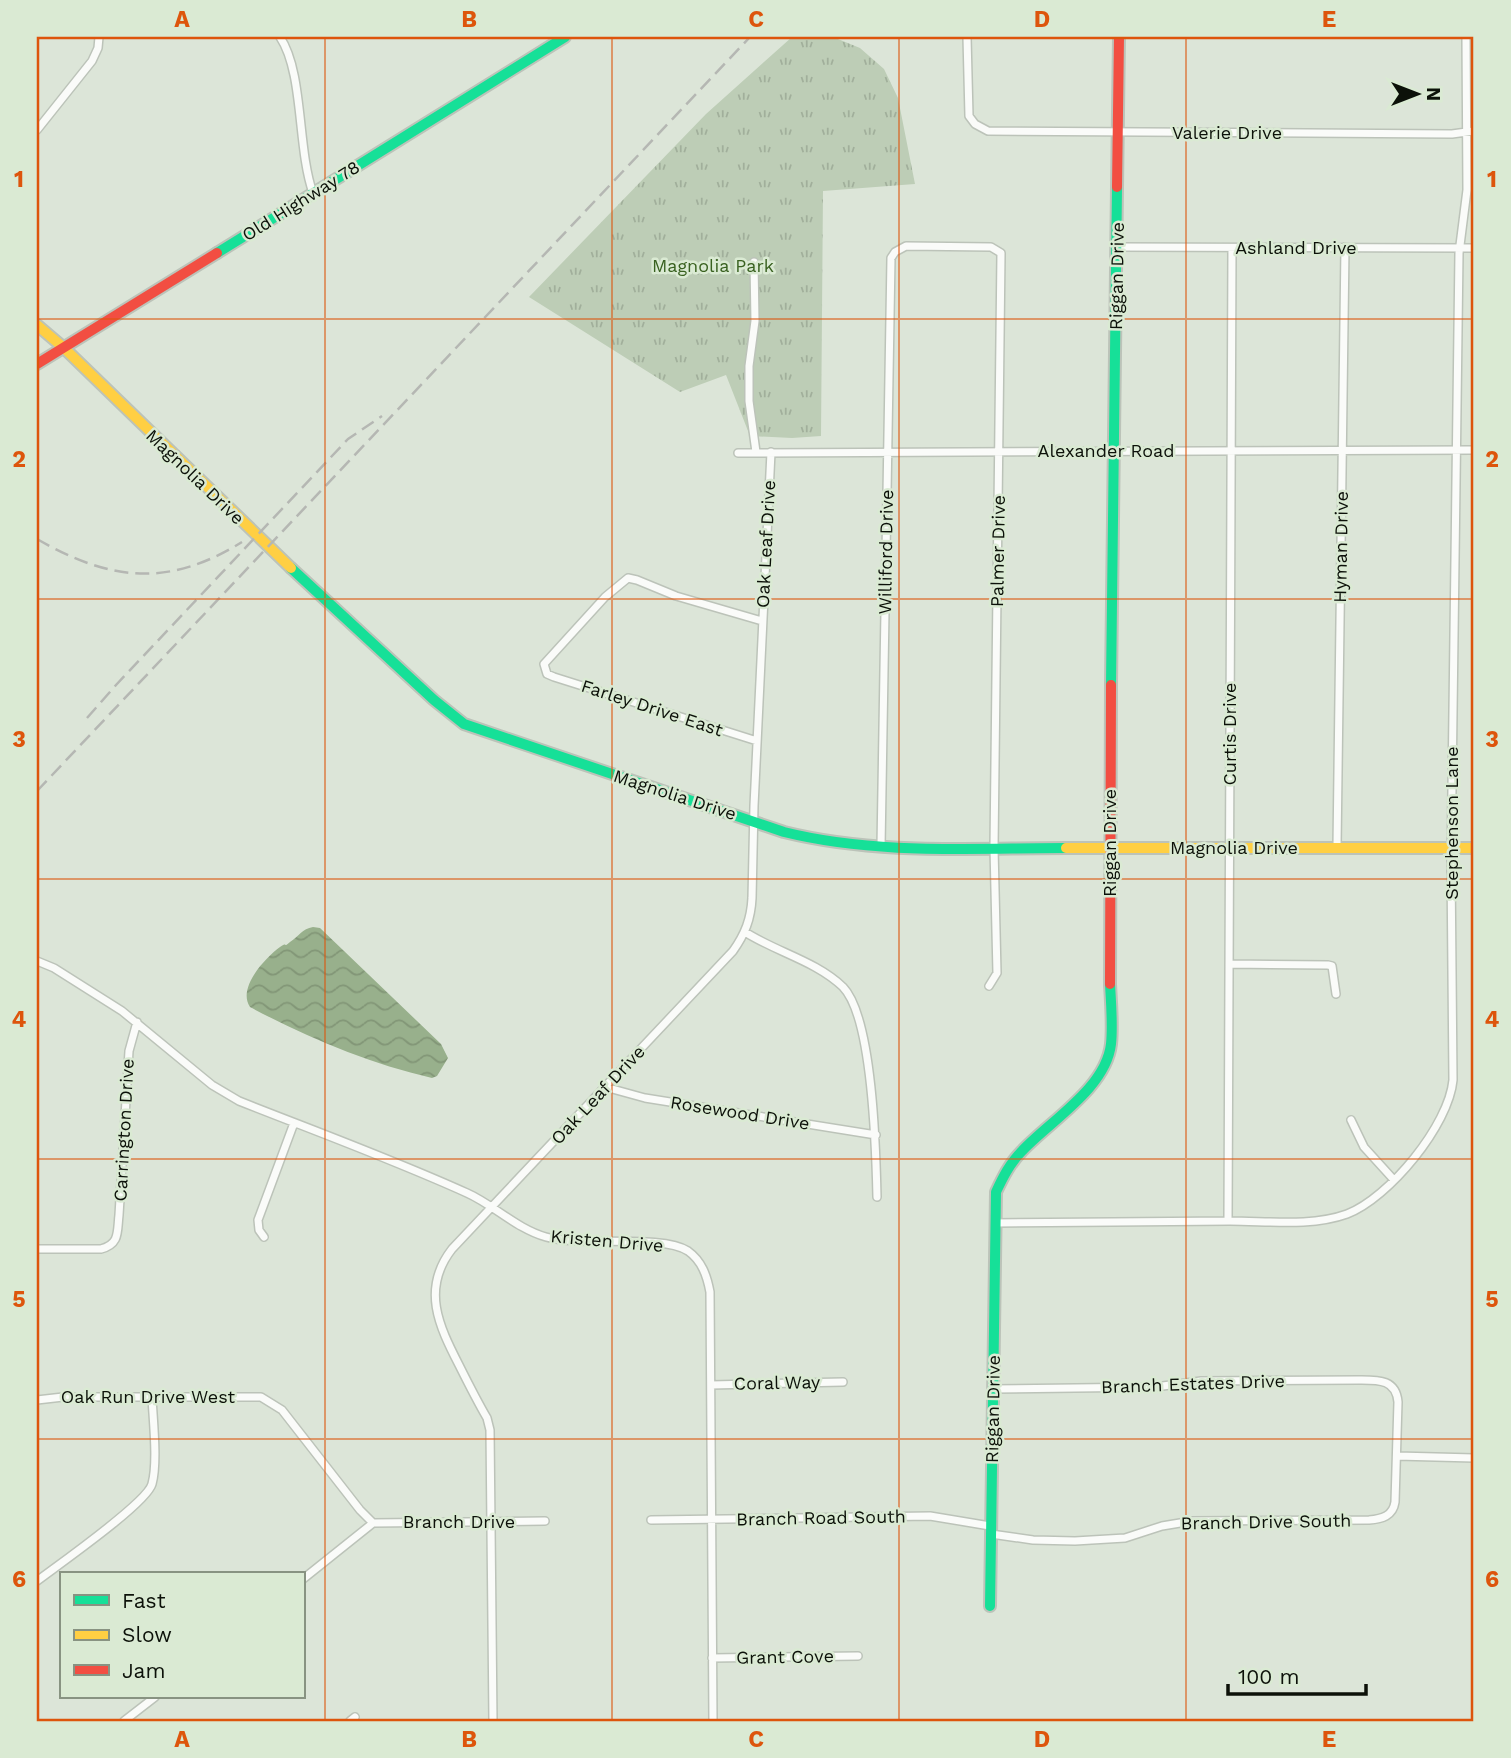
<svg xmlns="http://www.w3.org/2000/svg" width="1511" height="1758" viewBox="0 0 1511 1758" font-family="'Work Sans',sans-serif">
<defs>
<pattern id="park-tufts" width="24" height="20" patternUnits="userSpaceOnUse" patternTransform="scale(1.75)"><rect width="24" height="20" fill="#bdcdb6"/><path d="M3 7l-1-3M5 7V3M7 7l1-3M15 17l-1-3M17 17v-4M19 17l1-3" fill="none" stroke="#a1af9b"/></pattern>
<pattern id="water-waves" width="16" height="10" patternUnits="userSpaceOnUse" patternTransform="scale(1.75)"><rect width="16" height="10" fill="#98b08c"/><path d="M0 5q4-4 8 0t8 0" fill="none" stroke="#829677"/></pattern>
</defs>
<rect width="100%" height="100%" fill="#dce5d8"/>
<path fill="url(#park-tufts)" d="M792,37H833L860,48L884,69L898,98L915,184L823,191L821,436L792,438L750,436L726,375L680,392L529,297L706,114Z"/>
<path fill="url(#water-waves)" d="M313,927L320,928L441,1044L448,1058L437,1076L432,1078C368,1063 308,1038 250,1007C237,988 265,958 280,947C289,941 282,949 290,942C299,936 302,929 313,927Z"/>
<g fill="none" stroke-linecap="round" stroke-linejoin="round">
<g stroke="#bcc3b9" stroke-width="10">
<path id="street" d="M280,37C304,73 297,148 313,193
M967,37L969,116L975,124L988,131L1452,134L1474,131
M37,130L92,61L98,48L99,37
M1118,247L1474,248
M754,262L755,321L749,366V401L756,452
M738,453L1474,450
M757,741L554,677L547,674L544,664L605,597L628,578L637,580L676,596L762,621
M881,847L891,258L895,252L906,246L991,247L1001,253L994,848L997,973L989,986
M1337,847L1345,247
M745,932C776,952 816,961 843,987C873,1018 876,1153 877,1197
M37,961L54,968L122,1011L212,1085L239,1101C315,1131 392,1159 467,1193C494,1205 517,1229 546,1237C581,1247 661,1234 688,1251C702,1261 707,1276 710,1292L713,1721
M1229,964L1328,965L1332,966L1336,994
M605,1087L645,1098L876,1135
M1351,1120L1364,1147L1394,1180
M1228,1221L1232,248
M995,1223C1073,1223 1152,1221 1230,1221C1268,1221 1311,1227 1347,1214C1389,1198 1449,1125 1453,1080L1451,865L1459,253L1467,190L1466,37
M264,1237L259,1230L258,1220L294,1123
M37,1249H101C120,1244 117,1232 119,1215L129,1051L137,1022
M711,1385L843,1382
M37,1400L63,1397H261L282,1410L360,1510L373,1523
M1397,1456L1474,1458
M651,1520L930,1516L990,1526
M373,1523L545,1521
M991,1534L1033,1540L1075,1541L1125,1538L1162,1526L1192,1521L1369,1520C1382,1519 1393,1516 1395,1502L1398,1402C1396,1379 1378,1380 1359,1380L1201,1381L1155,1387L992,1389
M303,1579L373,1523
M37,1581C58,1565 147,1503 152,1484C158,1462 153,1420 152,1397
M712,1658L858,1656
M124,1721L155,1697
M350,1721L355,1717
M493,1721L490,1430L487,1418C477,1401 468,1383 459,1365C439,1326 421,1289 452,1249L733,951C745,934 751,919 752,898L754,806L771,452"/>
</g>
<g stroke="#bcc3b9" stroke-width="14">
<path id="fast" d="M217,253L565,37
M291,568L434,700L464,724L784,832C877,855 971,848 1066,848
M1111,685L1117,187
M990,1606L996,1192C1003,1177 1010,1163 1022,1151C1050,1121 1106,1088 1111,1044C1113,1025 1111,1003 1110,984"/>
</g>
<g stroke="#bcc3b9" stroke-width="14">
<path id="slow" d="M37,325L64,348L291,568
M1066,848H1474"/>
</g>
<g stroke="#bcc3b9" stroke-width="14">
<path id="jam" d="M1117,187L1119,37
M37,364L217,253
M1110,984L1111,685"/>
</g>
<use href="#street" stroke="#fafbf9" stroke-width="7"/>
<use href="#fast" stroke="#16e098" stroke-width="10"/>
<use href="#slow" stroke="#ffcf43" stroke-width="10"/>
<use href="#jam" stroke="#f24e42" stroke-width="10"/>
<path stroke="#b5b7b3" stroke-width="2.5" stroke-dasharray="14 7" stroke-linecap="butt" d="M37,539C110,581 168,588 242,542
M87,718L116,685L348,439L382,416
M37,791L750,37"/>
</g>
<path fill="none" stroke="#dd550c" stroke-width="2" stroke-opacity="0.55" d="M325,37V1721M612,37V1721M899,37V1721M1186,37V1721M37,319H1474M37,599H1474M37,879H1474M37,1159H1474M37,1439H1474"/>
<g text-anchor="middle" stroke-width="5" stroke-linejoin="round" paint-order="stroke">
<g font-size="18" fill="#0c1109" stroke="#daead3">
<text x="1227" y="139">Valerie Drive</text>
<text transform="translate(301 201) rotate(-32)" y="6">Old Highway 78</text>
<text x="1296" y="254">Ashland Drive</text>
<text transform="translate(1117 276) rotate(-89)" y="6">Riggan Drive</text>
<text x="1106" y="457">Alexander Road</text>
<text transform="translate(195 477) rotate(44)" y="6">Magnolia Drive</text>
<text transform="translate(766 544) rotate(-87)" y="6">Oak Leaf Drive</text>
<text transform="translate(1341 547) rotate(-89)" y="6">Hyman Drive</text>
<text transform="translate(998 551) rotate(-89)" y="6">Palmer Drive</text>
<text transform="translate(886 552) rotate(-89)" y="6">Williford Drive</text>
<text transform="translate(652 708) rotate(18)" y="6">Farley Drive East</text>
<text transform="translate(1230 734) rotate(-90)" y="6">Curtis Drive</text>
<text transform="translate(675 795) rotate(18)" y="6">Magnolia Drive</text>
<text transform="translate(1452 823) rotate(-90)" y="6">Stephenson Lane</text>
<text transform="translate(1110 843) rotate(-90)" y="6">Riggan Drive</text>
<text x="1234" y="854">Magnolia Drive</text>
<text transform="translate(598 1095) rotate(-47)" y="6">Oak Leaf Drive</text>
<text transform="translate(740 1113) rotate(9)" y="6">Rosewood Drive</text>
<text transform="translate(124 1130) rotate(-87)" y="6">Carrington Drive</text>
<text transform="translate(607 1241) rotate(5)" y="6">Kristen Drive</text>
<text transform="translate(777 1383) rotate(-1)" y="6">Coral Way</text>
<text transform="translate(1193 1384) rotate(-2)" y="6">Branch Estates Drive</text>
<text x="148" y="1403">Oak Run Drive West</text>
<text transform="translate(993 1409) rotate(-89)" y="6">Riggan Drive</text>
<text transform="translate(821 1518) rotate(-1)" y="6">Branch Road South</text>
<text x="459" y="1528">Branch Drive</text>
<text transform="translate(1266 1522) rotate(-1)" y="6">Branch Drive South</text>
<text transform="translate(785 1657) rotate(-1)" y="6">Grant Cove</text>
</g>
<g font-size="18" fill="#396120" stroke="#daead3">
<text x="713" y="272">Magnolia Park</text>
</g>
</g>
<rect width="1511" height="1758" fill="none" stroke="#daead3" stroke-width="77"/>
<rect x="60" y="1572" width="245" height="126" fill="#daead3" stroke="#889382" stroke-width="2"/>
<rect x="74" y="1595" width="35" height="10" fill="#16e098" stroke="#889382" stroke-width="2"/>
<text x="122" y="1608" font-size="21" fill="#0c1109">Fast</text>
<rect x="74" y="1630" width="35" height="10" fill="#ffcf43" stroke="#889382" stroke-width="2"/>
<text x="122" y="1642" font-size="21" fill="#0c1109">Slow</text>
<rect x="74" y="1665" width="35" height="10" fill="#f24e42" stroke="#889382" stroke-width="2"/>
<text x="122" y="1678" font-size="21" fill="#0c1109">Jam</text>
<g transform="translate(1417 94) rotate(90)" stroke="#daead3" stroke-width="5" paint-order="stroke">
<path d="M0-5L12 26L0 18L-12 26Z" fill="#0c1109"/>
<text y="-10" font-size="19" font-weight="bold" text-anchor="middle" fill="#0c1109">N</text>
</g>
<path d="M1228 1684v10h138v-10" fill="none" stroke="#0c1109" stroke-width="3.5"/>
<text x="1238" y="1684" font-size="21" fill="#0c1109" stroke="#daead3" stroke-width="5" paint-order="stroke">100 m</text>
<rect x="38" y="38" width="1434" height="1682" fill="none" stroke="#dd550c" stroke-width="2.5"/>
<g font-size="23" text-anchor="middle" font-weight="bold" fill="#dd550c">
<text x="182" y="27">A</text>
<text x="469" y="27">B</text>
<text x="756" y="27">C</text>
<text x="1042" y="27">D</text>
<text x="1329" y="27">E</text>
<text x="19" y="187">1</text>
<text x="1492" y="187">1</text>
<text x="19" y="467">2</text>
<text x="1492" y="467">2</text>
<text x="19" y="747">3</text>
<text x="1492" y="747">3</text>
<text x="19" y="1027">4</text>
<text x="1492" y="1027">4</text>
<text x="19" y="1307">5</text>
<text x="1492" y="1307">5</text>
<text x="19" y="1587">6</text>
<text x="1492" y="1587">6</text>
<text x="182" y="1747">A</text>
<text x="469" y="1747">B</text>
<text x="756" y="1747">C</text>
<text x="1042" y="1747">D</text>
<text x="1329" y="1747">E</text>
</g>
</svg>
